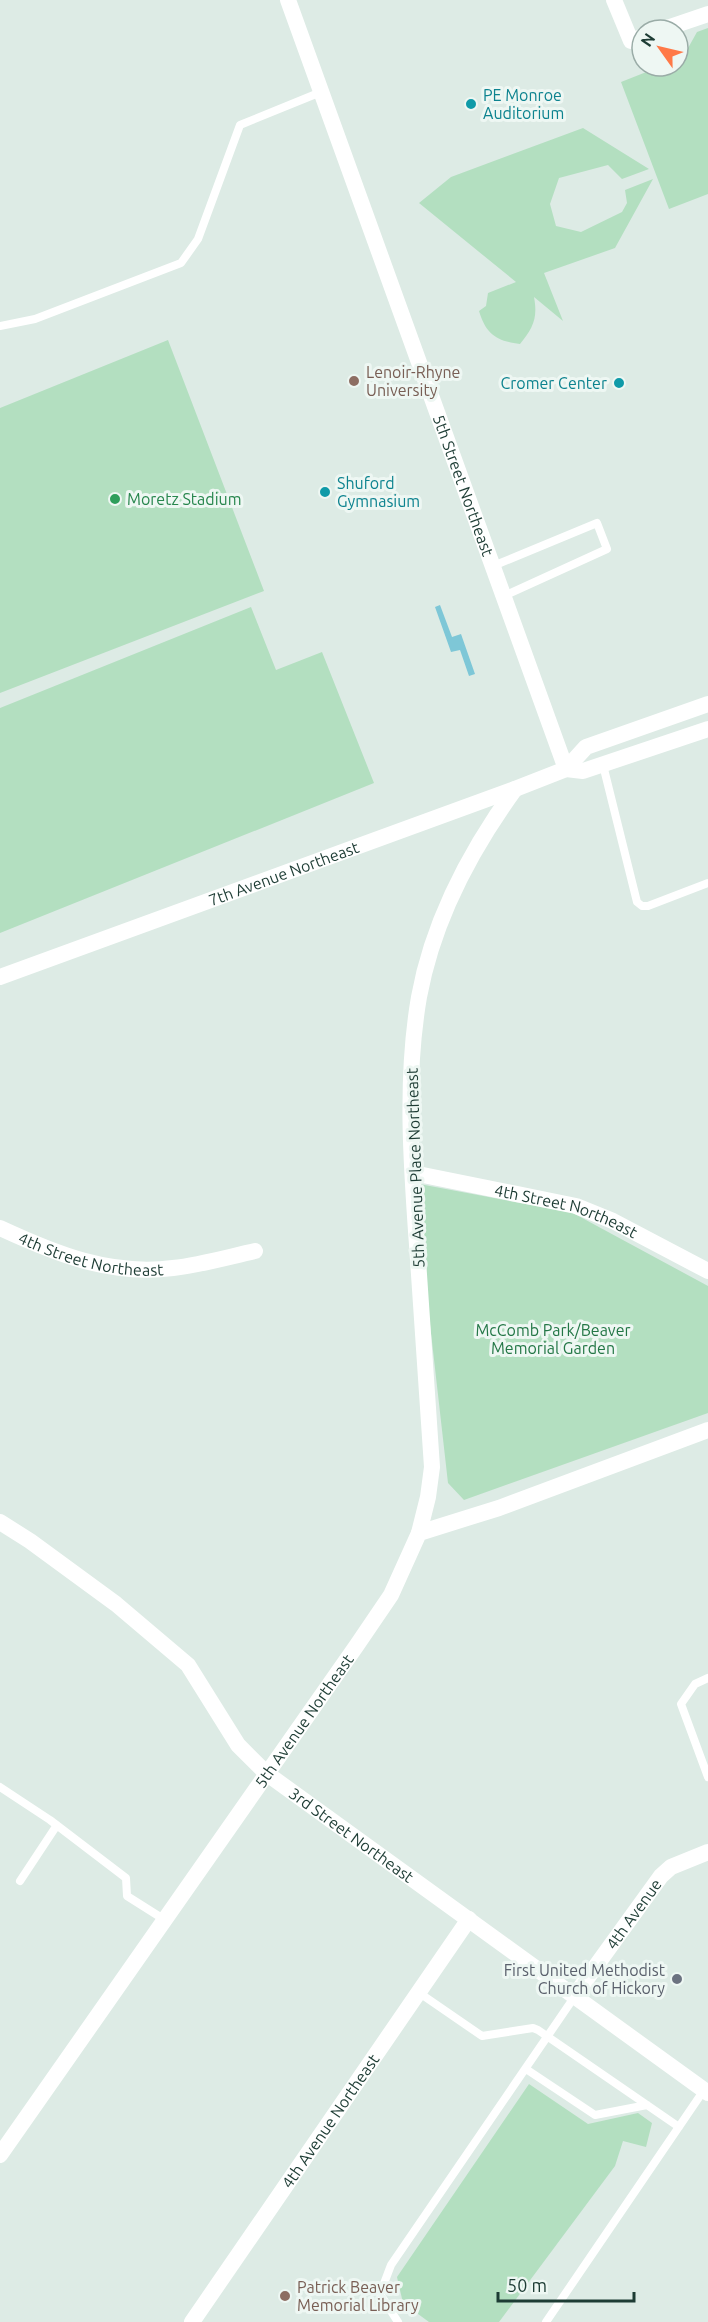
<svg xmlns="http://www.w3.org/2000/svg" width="708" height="2322" viewBox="0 0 708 2322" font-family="Ubuntu,sans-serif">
<rect width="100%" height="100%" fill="#ddebe5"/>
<path fill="#b3dfc0" d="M708,28V194L669,209L621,82L659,67L671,73L678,66L697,32Z
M583,128L649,169L622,179L608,165L559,178L550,204L556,226L581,232L622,212L627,203L625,190L653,179L615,248L544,273L563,321L534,297C538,318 533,328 520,344C496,341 486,334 479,311L486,306L488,293L516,282L419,203L451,177Z
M168,340L264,591L0,693V408Z
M251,607L276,670L322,652L374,783L0,933V708Z
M414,1183L573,1213L708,1286V1413L464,1500L448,1483Z
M529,2084L588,2124L638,2113L652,2123L646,2147L623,2141L615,2166L499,2322H429L403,2303L397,2277Z"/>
<path fill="#7ec7d7" d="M440,605L452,637L461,634L475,674L469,676L460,650L451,652L435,607Z"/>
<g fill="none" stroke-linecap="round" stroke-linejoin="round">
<path stroke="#fff" stroke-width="8" d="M0,326L35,319L181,263L198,239L240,125L321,92
M493,566L597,523L607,549L504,596
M603,765L637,902L642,906H648L708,883
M708,1678L695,1684L681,1704L708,1777
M0,1787L50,1820L126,1878L127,1896L165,1920
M20,1881L57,1825
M418,1992L482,2036L533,2028L538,2030L679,2127
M526,2069L595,2115L647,2105
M398,2322L380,2294L391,2265L575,1996
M546,2322L704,2090"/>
<g stroke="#fff" stroke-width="16">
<path id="s1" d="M288,0L566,769"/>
<path d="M614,0L631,41L642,37"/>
<path d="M661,30L708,14"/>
<path d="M566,769L583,771L708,729"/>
<path id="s2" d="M0,977L515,789L566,769L586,747L708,704"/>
<path id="s3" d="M413,1173L576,1206L613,1221L708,1271"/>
<path id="s4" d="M0,1228C56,1254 110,1276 173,1268C200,1265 228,1257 255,1251"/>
<path id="s5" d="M0,1522L30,1541L116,1604L188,1665L238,1745L266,1773L708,2093"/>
<path d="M419,1533L428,1497L432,1467C427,1393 422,1319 417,1245C411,1163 405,1078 419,997C433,920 470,851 515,789"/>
<path id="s6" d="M575,1995L661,1876L671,1867L708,1852"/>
<path id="s7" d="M0,2155L357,1645L391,1595L419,1533L499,1508L708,1430"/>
<path id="s8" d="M192,2322L469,1919"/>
</g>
</g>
<g fill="#0f9aa8" stroke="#eef7f3" stroke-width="2">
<circle cx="471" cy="104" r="6"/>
<circle cx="619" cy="383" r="6"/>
<circle cx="325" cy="492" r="6"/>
</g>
<g fill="#8d6e63" stroke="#eef7f3" stroke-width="2">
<circle cx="354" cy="381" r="6"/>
<circle cx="285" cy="2296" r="6"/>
</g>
<circle fill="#2e9e5b" stroke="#eef7f3" stroke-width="2" cx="115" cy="499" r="6"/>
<circle fill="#6b7280" stroke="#eef7f3" stroke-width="2" cx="677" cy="1979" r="6"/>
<g text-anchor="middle" stroke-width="6" stroke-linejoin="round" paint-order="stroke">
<g font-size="16" fill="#0d838f" stroke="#eef7f3" text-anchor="start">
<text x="483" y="101">PE Monroe<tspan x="483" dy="18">Auditorium</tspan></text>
<text x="607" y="389" text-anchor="end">Cromer Center</text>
<text x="337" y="489">Shuford<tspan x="337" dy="18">Gymnasium</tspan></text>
</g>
<g font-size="16" fill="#785e54" stroke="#eef7f3" text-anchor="start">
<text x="366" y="378">Lenoir-Rhyne<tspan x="366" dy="18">University</tspan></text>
<text x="297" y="2293">Patrick Beaver<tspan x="297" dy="18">Memorial Library</tspan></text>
</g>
<g font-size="16" fill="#1d3c34" stroke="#eef7f3">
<text dy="6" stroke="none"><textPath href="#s1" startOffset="516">5th Street Northeast</textPath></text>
<text dy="6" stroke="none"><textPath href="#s2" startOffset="302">7th Avenue Northeast</textPath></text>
<text transform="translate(415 1168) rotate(-92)" y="6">5th Avenue Place Northeast</text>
<text dy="6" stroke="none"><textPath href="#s3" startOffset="158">4th Street Northeast</textPath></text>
<text dy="6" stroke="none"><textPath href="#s4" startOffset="96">4th Street Northeast</textPath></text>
<text dy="6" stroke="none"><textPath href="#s7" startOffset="530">5th Avenue Northeast</textPath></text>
<text dy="6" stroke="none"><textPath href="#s5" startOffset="476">3rd Street Northeast</textPath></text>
<text dy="6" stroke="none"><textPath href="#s6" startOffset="100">4th Avenue</textPath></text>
<text dy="6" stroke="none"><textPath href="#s8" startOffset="244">4th Avenue Northeast</textPath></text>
</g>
<g font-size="16" fill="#27864d" stroke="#eef7f3" text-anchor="start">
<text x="127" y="505">Moretz Stadium</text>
</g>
<g font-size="16" fill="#237746" stroke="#eef7f3">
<text x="553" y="1336">McComb Park/Beaver<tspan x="553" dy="18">Memorial Garden</tspan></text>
</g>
<g font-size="16" fill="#5b616d" stroke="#eef7f3" text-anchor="end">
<text x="665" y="1976">First United Methodist<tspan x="665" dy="18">Church of Hickory</tspan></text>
</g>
</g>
<g transform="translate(660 48) rotate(304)"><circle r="28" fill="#eef7f3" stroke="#9aaca7" stroke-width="1.5"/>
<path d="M0-4.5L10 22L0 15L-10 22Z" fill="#ff7947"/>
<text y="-9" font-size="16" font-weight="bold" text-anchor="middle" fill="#1d3c34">N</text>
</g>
<path d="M498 2292v9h136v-9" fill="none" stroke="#1d3c34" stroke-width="3"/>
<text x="507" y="2292" font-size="18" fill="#1d3c34" stroke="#eef7f3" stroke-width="4.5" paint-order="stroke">50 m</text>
</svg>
